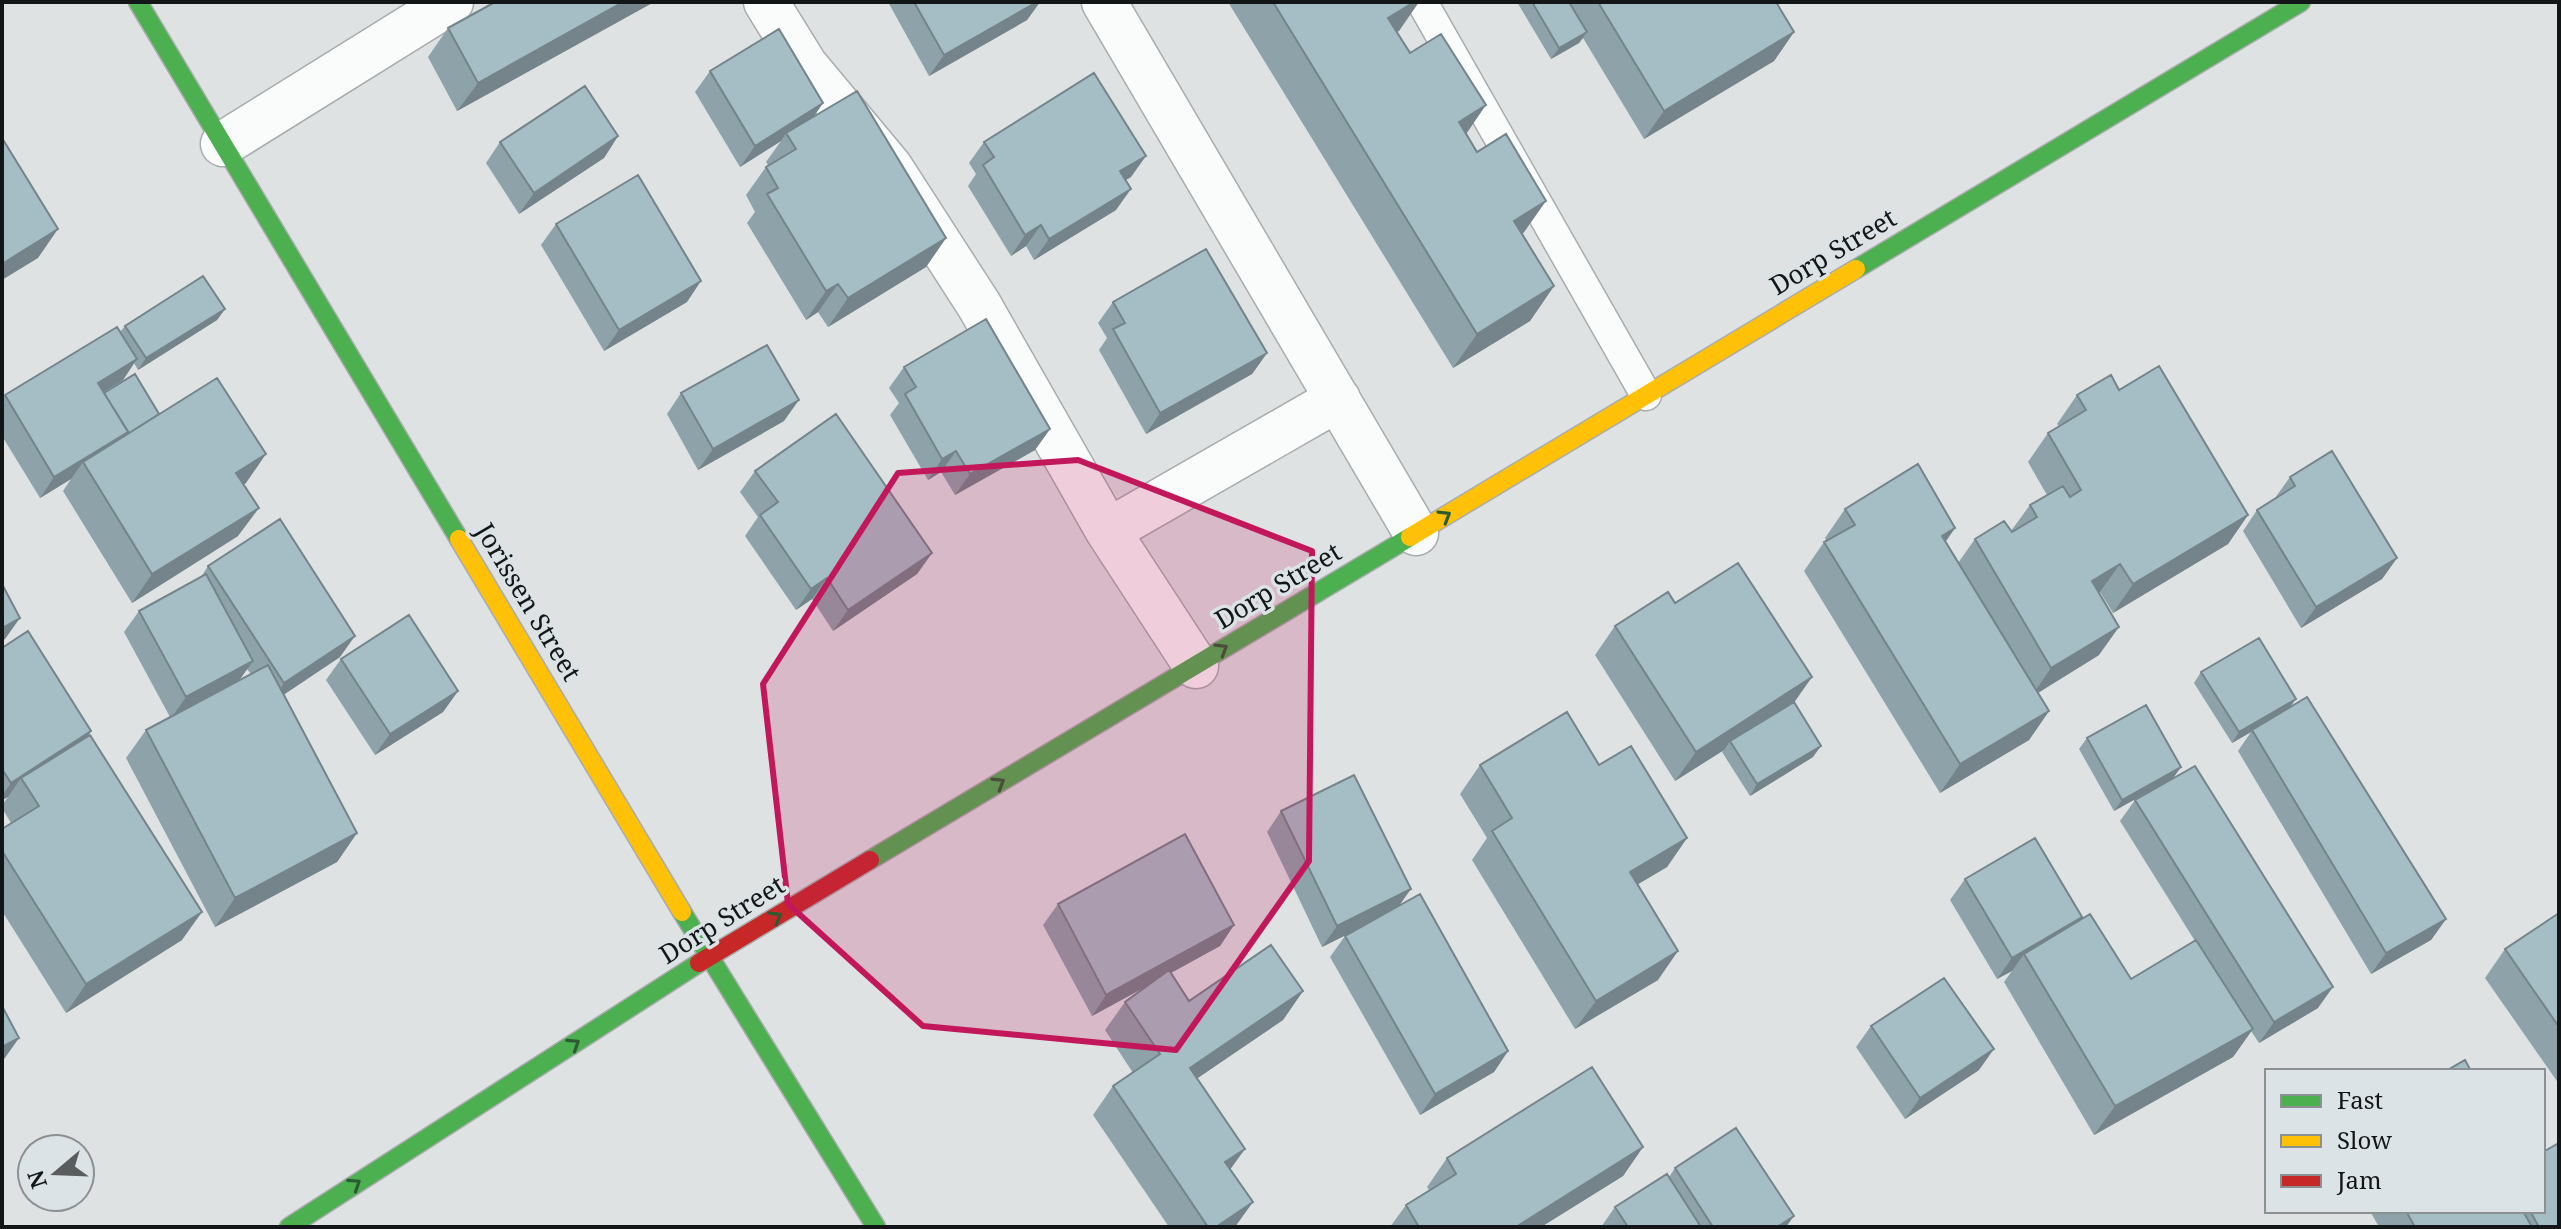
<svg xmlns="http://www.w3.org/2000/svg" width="2561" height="1229" viewBox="0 0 2561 1229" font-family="'Noto Serif',serif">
<rect width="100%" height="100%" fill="#dee2e3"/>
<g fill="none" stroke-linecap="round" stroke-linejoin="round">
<g stroke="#a9acad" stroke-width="33">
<path id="lane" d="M1422,2L1646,395"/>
</g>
<g stroke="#a9acad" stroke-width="47">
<path id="street" d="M766,2L805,65L890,167L979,305L1108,531L1196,666
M1104,2L1416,533
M223,144L451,2
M1108,531L1338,399"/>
</g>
<g stroke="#a9acad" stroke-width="21">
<path id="fast" d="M138,2L459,539
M1856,269L2301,2
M870,860L1410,537
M682,912L876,1227
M289,1227L699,963"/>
</g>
<g stroke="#a9acad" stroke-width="21">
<path id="slow" d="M1410,537L1856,269
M459,539L682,912"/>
</g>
<g stroke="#a9acad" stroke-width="21">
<path id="jam" d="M699,963L870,860"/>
</g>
<use href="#lane" stroke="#fafbfb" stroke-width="30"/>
<use href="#street" stroke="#fafbfb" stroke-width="44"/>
<use href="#fast" stroke="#4caf50" stroke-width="18"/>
<use href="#slow" stroke="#ffc107" stroke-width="18"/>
<use href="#jam" stroke="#c62828" stroke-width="18"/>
</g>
<path fill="#8ea3a9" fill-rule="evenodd" d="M654,2L457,111L428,57L448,28Z
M888,2H1040L1027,20L929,76Z
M1228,2H1419L1397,32L1466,133L1522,235L1554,286L1530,321L1453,368Z
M1517,2H1776L1794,32L1774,61L1644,139L1583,38L1579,43L1551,59Z
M710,71L814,117L946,238L926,267L828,327L818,312L806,320L747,223L755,212L746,195L766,167L768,165L766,162L781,141L740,167L695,92Z
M618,136L604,158L519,214L486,163L500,142Z
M984,142L1131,177L1125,180L1116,210L1034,260L1026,246L1011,256L968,186L976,174L969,163Z
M556,224L687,302L604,351L541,245Z
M1113,302L1267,353L1252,374L1146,434L1099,350L1107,338L1098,323Z
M225,309L217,320L138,370L134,363L123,380L104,392L159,414L246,483L244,484L238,536L132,603L63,491L71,479L40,498L2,436V399L5,395L120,332L125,326Z
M904,367L1050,429L1035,450L955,495L941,472L928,480L890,415L899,403L889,388Z
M2119,390L2248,515L2228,544L2113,613L2100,592L2099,593V655L2038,693L2049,711L2029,740L1940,793L1804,571L1824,542L1826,540L1825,538L1845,509L1955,528L1945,542L1958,563L1975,539L2011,531L2030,505L2047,495L2028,462L2048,433L2059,426L2057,424L2077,395Z
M681,393L784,421L698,470L667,414Z
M755,471L932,553L917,574L833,631L812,599L796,610L745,536L758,517L740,492Z
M2290,477L2397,558L2382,579L2301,628L2243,531L2257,510L2275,498Z
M208,566L340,657L284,694L357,833L337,862L215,927L126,758L146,730L170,717L124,632L139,611L201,577ZM247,669L251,674L238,681Z
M1675,603L1812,677L1794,703L1813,757L1750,796L1722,752L1724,750L1675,781L1595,655L1615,626Z
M2,648L91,731L87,737L182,940L66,1013L2,911V829L11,823L2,808V805L8,797L2,800Z
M341,659L458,691L443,712L375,755L326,680Z
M2201,672L2290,707L2446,919L2431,940L2371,974L2238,751L2251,732L2232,743L2194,683Z
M2087,738L2181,767L2173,778L2114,811L2079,749Z
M1480,765H1599L1687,838L1667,867L1637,884L1658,980L1575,1029L1472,860L1487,838L1460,794Z
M2135,800L2318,1008L2259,1043L2251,1031L2233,1057L2094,1135L2004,982L2012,971L1997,979L1950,900L1965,879L2080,920L2131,979L2195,941L2120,821Z
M1281,811L1399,906L1508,1051L1494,1072L1420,1115L1330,957L1345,936L1352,932L1322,947L1267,832Z
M1058,904L1234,925L1220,946L1171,973L1189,1001L1303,991L1283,1020L1197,1078L1230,1170L1235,1227H1169L1093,1115L1113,1086L1133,1073L1105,1030L1125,1002L1149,985L1092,1016L1043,925Z
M2559,913V1084L2485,978L2505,949Z
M1871,1026L1979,1070L1905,1119L1856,1047Z
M1643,1147L1623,1176L1541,1227H1390L1406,1205L1429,1190L1427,1187L1447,1158Z
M1675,1168L1786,1227H1601L1615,1207L1669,1177Z
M2370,1211H2543L2559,1227H2379Z"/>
<path fill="#74848a" d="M623,2H654L457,111L478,83Z
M1037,2H1040L1027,20L929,76L944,55Z
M1414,2H1419L1399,31L1364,53L1388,18Z
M1587,32L1579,43L1551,59L1559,48Z
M1794,32L1774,61L1644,139L1664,111Z
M823,103L809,124L786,133L781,141L740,167L755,146Z
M1486,105L1462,140L1459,122Z
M618,136L604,158L519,214L534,193Z
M1146,156L1131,177L1105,192L1120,171Z
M1131,189L1116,210L1034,260L1049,239Z
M1546,201L1522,235L1514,221Z
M1041,225L1026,246L1011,256L1025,235Z
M58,229L38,258L2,280V264Z
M946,238L926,267L828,327L848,298Z
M701,281L687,302L604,351L619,330Z
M838,284L818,312L806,320L826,291Z
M1554,286L1530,321L1453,368L1477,334Z
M225,309L217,320L138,370L146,358Z
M1267,353L1252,374L1146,434L1160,413Z
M137,359L123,380L84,404L98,383Z
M799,400L784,421L698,470L713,449Z
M1050,429L1035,450L955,495L970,474Z
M128,432L113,453L83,462L71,479L40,498L54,477Z
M956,451L941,472L928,480L942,459Z
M266,454L246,483L216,502L236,473Z
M259,508L238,536L132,603L152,574Z
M2248,515L2228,544L2113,613L2133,584Z
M1955,528L1935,557L1942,536Z
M932,553L917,574L833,631L848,610Z
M2397,558L2382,579L2301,628L2316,607Z
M2120,564L2100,592L2072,610L2092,581Z
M827,578L812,599L796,610L811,589Z
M20,618L5,639L2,641V628Z
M2119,627L2099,655L2031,697L2051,668Z
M355,636L340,657L270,704L284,683Z
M253,661L238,682L171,718L186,697Z
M1812,677L1791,706L1730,741L1724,750L1675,781L1696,752Z
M458,691L443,712L375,755L390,734Z
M2296,699L2288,710L2252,730L2251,732L2232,743L2239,732Z
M2049,711L2029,740L1940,793L1960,764Z
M91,731L77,752L21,778L8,797L2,800V796L11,783Z
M1821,746L1813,757L1750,796L1757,784Z
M2181,767L2173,778L2114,811L2122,800Z
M357,833L337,862L215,927L235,898Z
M1687,838L1667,867L1610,901L1630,872Z
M1411,889L1396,910L1322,947L1337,926Z
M202,912L182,940L66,1013L86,984Z
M2082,917L2067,938L2024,954L2012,971L1997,979L2012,958Z
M2446,919L2431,940L2371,974L2386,953Z
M1234,925L1220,946L1092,1016L1106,995Z
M1678,951L1658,980L1575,1029L1596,1001Z
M2333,987L2318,1008L2259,1043L2274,1022Z
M1303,991L1283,1020L1170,1097L1190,1068Z
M2253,1029L2233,1057L2094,1135L2115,1106Z
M19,1038L2,1062V1047Z
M1994,1049L1979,1070L1905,1119L1920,1098Z
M1508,1051L1494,1072L1420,1115L1435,1094Z
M1643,1147L1623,1176L1541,1227H1516Z
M1245,1149L1224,1178L1225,1162Z
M1253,1202L1235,1227H1216Z
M1794,1216L1786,1227H1777Z"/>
<path fill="#a5bdc5" stroke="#74848a" stroke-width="2" d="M495,2H623L478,83L448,28Z
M914,2H1037L944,55Z
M1273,2H1414L1388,18L1410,53L1441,34L1486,105L1459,122L1477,152L1506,134L1546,201L1514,221L1554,286L1477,334Z
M1532,2H1569L1587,32L1559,48Z
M1598,2H1776L1794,32L1664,111Z
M779,29L823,103L755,146L710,71Z
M1094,73L1146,156L1120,171L1131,189L1049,239L1041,225L1025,235L983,165L994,157L984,142Z
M585,86L618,136L534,193L500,142Z
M857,91L946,238L848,298L838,284L826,291L767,194L778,188L766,167L796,149L786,133Z
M2,138L58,229L2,264Z
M638,175L701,281L619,330L556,224Z
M1206,249L1267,353L1160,413L1113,329L1125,323L1113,302Z
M203,276L225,309L146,358L125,326Z
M986,319L1050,429L970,474L956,451L942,459L905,394L916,387L904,367Z
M117,327L137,359L98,383L128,432L54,477L5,395Z
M767,345L799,400L713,449L681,393Z
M2159,366L2248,515L2133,584L2120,564L2092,581L2119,627L2051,668L1975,539L2004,521L2012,532L2037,517L2030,505L2063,486L2070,497L2081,490L2048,433L2086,410L2077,395L2111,375L2119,390Z
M135,374L159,414L129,433L104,393Z
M217,378L266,454L236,473L259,508L152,574L83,462Z
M836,414L932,553L848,610L827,578L811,589L760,515L778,502L755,471Z
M2332,451L2397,558L2316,607L2257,510L2295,486L2290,477Z
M1918,464L1955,528L1942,536L2049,711L1960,764L1824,542L1855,525L1845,509Z
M280,519L355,636L284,683L208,566Z
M1738,563L1812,677L1696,752L1615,626L1668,592L1675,603Z
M206,574L253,661L186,697L139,611Z
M2,584L20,618L2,628Z
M409,615L458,691L390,734L341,659Z
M28,631L91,731L11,783L2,769V648Z
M2259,638L2296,699L2239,732L2201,672Z
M268,665L357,833L235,898L146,730Z
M2307,697L2446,919L2386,953L2252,730Z
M1794,702L1821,746L1757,784L1730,741Z
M2146,705L2181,767L2122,800L2087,738Z
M1567,712L1599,765L1631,746L1687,838L1630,872L1678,951L1596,1001L1492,831L1512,818L1480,765Z
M90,735L202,912L86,984L2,851V829L39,806L21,778Z
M2195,766L2333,987L2274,1022L2135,800Z
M1354,775L1411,889L1337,926L1281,811Z
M1185,834L1234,925L1106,995L1058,904Z
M2035,838L2082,917L2012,958L1965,879Z
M1420,894L1508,1051L1435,1094L1345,936Z
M2559,913V1027L2505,949Z
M2090,914L2131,979L2196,940L2253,1029L2115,1106L2024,954Z
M1271,945L1303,991L1190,1068L1245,1149L1225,1162L1253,1202L1216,1227H1208L1113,1086L1160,1054L1125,1002L1169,970L1189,1001Z
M1944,978L1994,1049L1920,1098L1871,1026Z
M2,1006L19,1038L2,1047Z
M2465,1060L2471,1071H2446Z
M1592,1067L1643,1147L1516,1227H1419L1406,1205L1456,1174L1447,1158Z
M1736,1128L1794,1216L1777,1227H1713L1675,1168Z
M2559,1143V1227H2539L2530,1211H2543V1152Z
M1667,1174L1701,1227H1628L1615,1207Z
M2406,1211H2523L2532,1227H2415Z"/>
<defs><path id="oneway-chevron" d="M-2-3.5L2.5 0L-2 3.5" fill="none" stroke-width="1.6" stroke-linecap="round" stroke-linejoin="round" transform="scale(2)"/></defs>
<g stroke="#2d5b31">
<use href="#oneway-chevron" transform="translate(1445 516) rotate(-31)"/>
<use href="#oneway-chevron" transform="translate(1222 649) rotate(-31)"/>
<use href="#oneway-chevron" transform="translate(999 783) rotate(-31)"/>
<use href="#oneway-chevron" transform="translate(776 917) rotate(-31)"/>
<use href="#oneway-chevron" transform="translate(574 1044) rotate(-33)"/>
<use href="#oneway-chevron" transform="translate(355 1184) rotate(-33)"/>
</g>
<path fill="#c2185b" fill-opacity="0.2" stroke="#c2185b" stroke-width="6" stroke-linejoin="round" d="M1078,460L1312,551L1309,861L1176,1050L923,1026L788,904L763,684L898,473Z"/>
<g text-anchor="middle" stroke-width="7" stroke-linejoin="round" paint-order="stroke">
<g font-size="26" fill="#131617" stroke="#dbe3e6">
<text transform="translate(1833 252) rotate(-31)" y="9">Dorp Street</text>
<text transform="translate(1278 586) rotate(-31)" y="9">Dorp Street</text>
<text transform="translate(528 602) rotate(59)" y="9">Jorissen Street</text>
<text transform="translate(722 920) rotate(-32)" y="9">Dorp Street</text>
</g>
</g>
<rect width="2561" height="1229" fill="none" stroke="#131617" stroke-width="8"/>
<rect x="2265" y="1069" width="280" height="144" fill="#dbe3e6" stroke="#8b9193" stroke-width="2"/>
<rect x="2281" y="1095" width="40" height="12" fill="#4caf50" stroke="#8b9193" stroke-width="2"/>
<text x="2337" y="1109" font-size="24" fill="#131617">Fast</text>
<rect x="2281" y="1135" width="40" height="12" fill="#ffc107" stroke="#8b9193" stroke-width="2"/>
<text x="2337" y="1149" font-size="24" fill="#131617">Slow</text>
<rect x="2281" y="1175" width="40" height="12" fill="#c62828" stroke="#8b9193" stroke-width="2"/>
<text x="2337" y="1189" font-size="24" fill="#131617">Jam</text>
<g transform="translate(56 1173) rotate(251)"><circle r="38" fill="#dbe3e6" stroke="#8b9193" stroke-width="2"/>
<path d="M0-6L14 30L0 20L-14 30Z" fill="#5a5d5e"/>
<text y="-12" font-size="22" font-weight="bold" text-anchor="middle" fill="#131617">N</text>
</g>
</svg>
